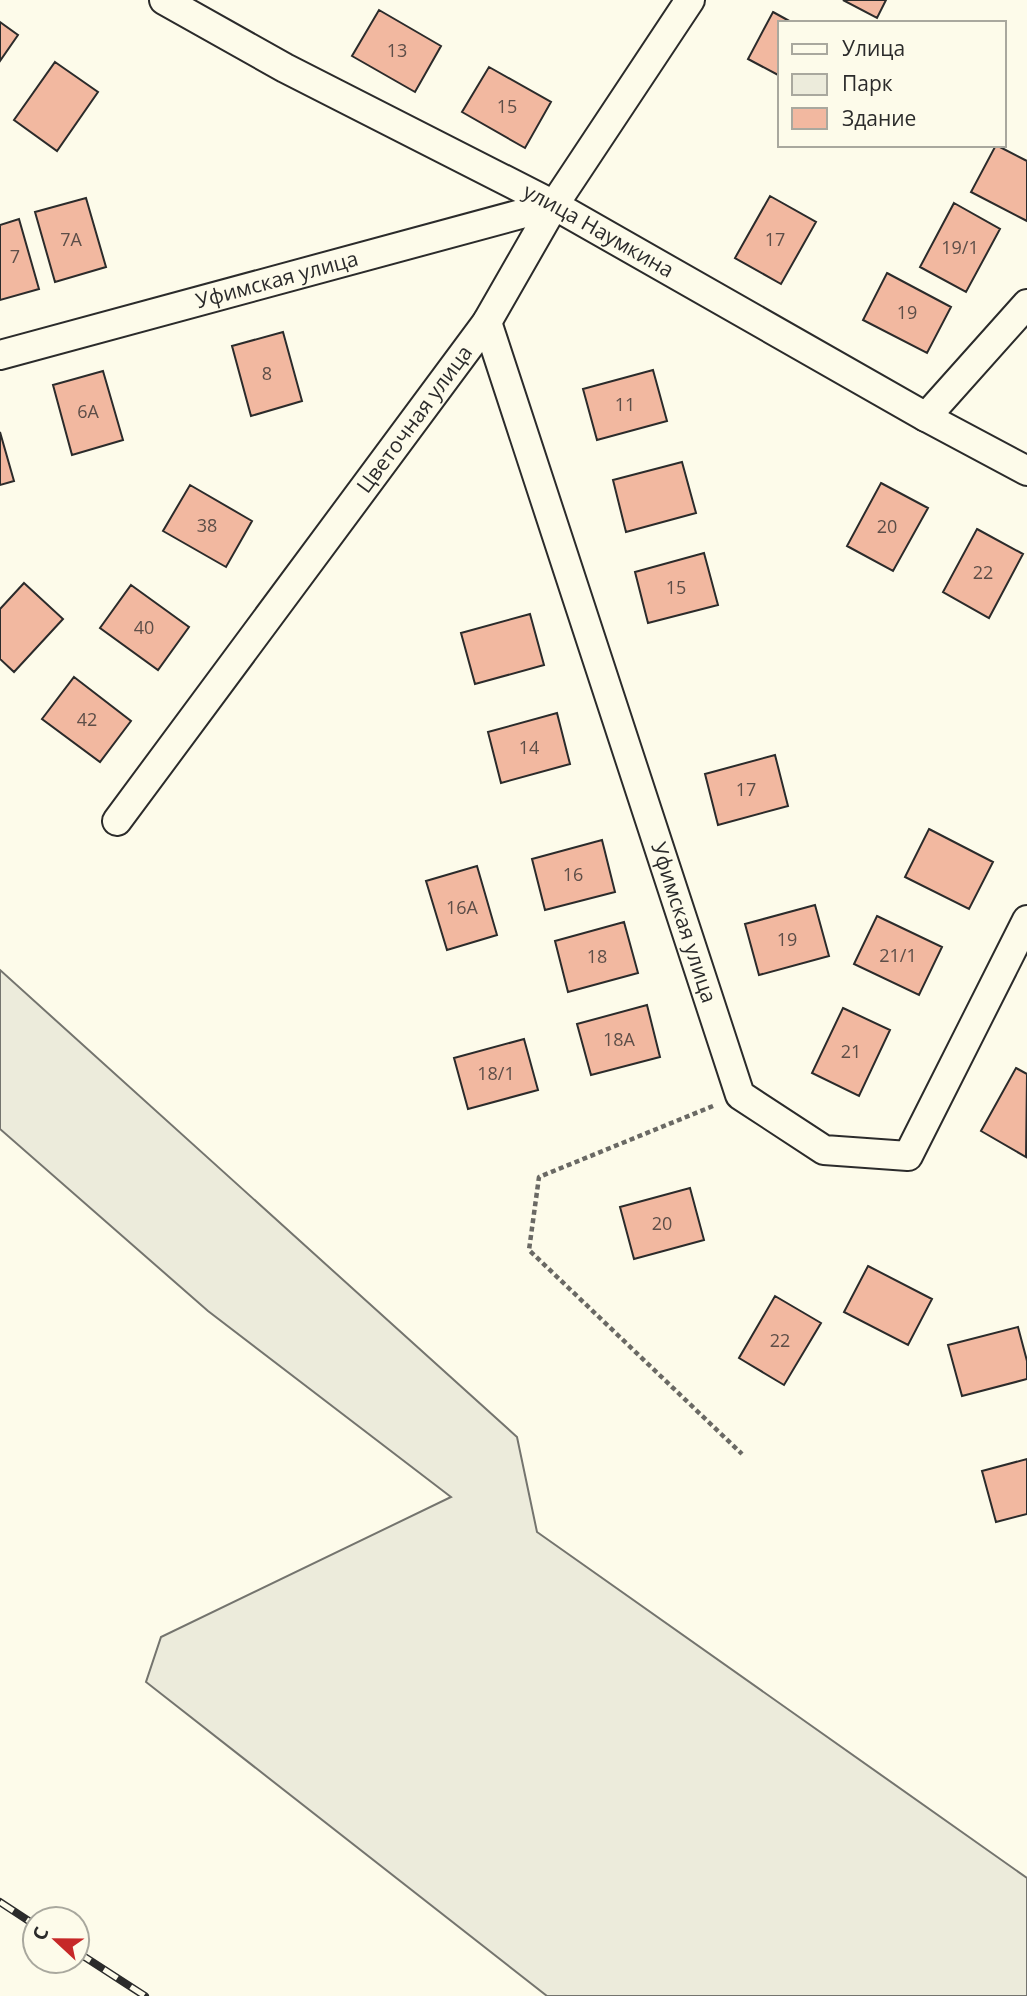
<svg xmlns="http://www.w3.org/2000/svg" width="1027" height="1996" viewBox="0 0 1027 1996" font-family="'Open Sans',sans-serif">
<rect width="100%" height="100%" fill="#fdfbea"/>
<path fill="#ecebdb" stroke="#74746e" stroke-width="2" d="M0,970L517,1437L537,1532L1027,1878V1996H547L146,1682L161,1637L451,1497L208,1311L0,1129Z"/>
<path fill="#f2b8a0" stroke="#2b2b2b" stroke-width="2" d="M843,0H886L877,18Z
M379,10L441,46L415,92L352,56Z
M773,12L793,23H780V76L748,59Z
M0,22L18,35L0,61Z
M55,62L98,92L57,151L14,120Z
M489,67L551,102L525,148L462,112Z
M996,145L1027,161V221L971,192Z
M770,196L816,222L781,284L735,258Z
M86,198L106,267L55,282L35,212Z
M954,203L1000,229L966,292L920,267Z
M19,219L39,289L0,300V225Z
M887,273L951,307L927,353L863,320Z
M283,332L302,401L251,416L232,346Z
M653,370L667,421L597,440L583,389Z
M103,371L123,440L72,455L53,385Z
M0,432L14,481L0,485Z
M682,462L696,513L626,532L613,480Z
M881,483L928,508L893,571L847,546Z
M190,485L252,521L226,567L163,531Z
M977,529L1023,554L989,618L943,592Z
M704,553L718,605L648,623L635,572Z
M24,583L63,619L14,672L0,659V609Z
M131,585L189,627L158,670L100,628Z
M530,614L544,665L475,684L461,633Z
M74,677L131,721L100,762L42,719Z
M557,713L570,764L501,783L488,732Z
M775,755L788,806L718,825L705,774Z
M929,829L993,862L969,909L905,877Z
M602,840L615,892L545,910L532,859Z
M477,866L497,935L447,950L426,881Z
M815,905L829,956L759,975L745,924Z
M877,916L942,947L919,995L854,964Z
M624,922L638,973L568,992L555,941Z
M647,1005L660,1057L591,1075L577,1024Z
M843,1008L890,1030L859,1096L812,1073Z
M524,1039L538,1090L468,1109L454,1058Z
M1016,1068L1027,1074L1026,1157L981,1131Z
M690,1188L704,1240L634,1259L620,1207Z
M868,1266L932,1299L908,1345L844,1312Z
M775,1296L821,1323L784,1385L739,1358Z
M1018,1327L1027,1361V1379L962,1396L948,1345Z
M1027,1459V1514L996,1522L982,1471Z"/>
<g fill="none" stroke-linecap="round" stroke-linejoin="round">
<g stroke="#2b2b2b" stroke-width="32">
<g id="minor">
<path id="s1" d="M164,0L285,68L554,205L926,417L1027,471"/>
<path id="s2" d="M487,322L740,1095L824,1150L908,1156L1027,920"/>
<path id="s3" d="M0,355L554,205"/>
<path d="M926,417L1027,304"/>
<path id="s4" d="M117,821L487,322L554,205L690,0"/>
</g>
</g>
<path stroke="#6a6964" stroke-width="4.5" stroke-dasharray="5 3.5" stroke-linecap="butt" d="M713,1106L539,1177L529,1250L742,1454"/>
<use href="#minor" stroke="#fdfbea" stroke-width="28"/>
<g stroke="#2b2b2b" stroke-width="8">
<path id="rail" d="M0,1902L35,1925
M77,1952L145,1996"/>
</g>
<use href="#rail" stroke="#fdfbea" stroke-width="5" stroke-dasharray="16" stroke-linecap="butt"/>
</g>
<g text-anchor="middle" stroke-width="5" stroke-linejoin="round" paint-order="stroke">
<g font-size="18" fill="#5d4e48">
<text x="397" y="57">13</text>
<text x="507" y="113">15</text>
<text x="71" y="246">7А</text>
<text x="775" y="246">17</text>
<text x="960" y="254">19/1</text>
<text x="15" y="263">7</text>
<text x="907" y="319">19</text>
<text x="267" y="380">8</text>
<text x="625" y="411">11</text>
<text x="88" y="418">6А</text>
<text x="207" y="532">38</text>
<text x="887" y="533">20</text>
<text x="983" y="579">22</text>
<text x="676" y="594">15</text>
<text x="144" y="634">40</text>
<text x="87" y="726">42</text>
<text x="529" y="754">14</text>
<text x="746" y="796">17</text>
<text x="573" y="881">16</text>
<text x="462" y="914">16А</text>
<text x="787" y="946">19</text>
<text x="898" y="962">21/1</text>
<text x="597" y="963">18</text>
<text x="619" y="1046">18А</text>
<text x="851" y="1058">21</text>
<text x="496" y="1080">18/1</text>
<text x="662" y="1230">20</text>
<text x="780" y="1347">22</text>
</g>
<g font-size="21" fill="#2b2b2b" stroke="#fdfbea">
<text dy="7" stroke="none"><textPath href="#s1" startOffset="492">улица Наумкина</textPath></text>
<text dy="7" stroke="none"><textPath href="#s3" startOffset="287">Уфимская улица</textPath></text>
<text dy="7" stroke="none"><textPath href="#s4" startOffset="500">Цветочная улица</textPath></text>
<text dy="7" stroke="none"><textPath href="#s2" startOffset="632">Уфимская улица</textPath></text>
</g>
</g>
<rect x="778" y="21" width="228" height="126" fill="#fdfbea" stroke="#a9a89e" stroke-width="2"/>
<rect x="792" y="44" width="35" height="10" fill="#fdfbea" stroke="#a9a89e" stroke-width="2"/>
<text x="842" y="56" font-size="21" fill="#2b2b2b">Улица</text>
<rect x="792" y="74" width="35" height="21" fill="#ecebdb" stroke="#a9a89e" stroke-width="2"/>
<text x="842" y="91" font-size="21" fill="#2b2b2b">Парк</text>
<rect x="792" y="108" width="35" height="21" fill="#f2b8a0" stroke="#a9a89e" stroke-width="2"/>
<text x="842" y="126" font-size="21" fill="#2b2b2b">Здание</text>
<g transform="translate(56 1940) rotate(292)"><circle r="33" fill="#fdfbea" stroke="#a9a89e" stroke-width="2"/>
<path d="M0-5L12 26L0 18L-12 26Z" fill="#c62828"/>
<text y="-10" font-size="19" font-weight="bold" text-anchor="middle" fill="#2b2b2b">С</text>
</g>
</svg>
